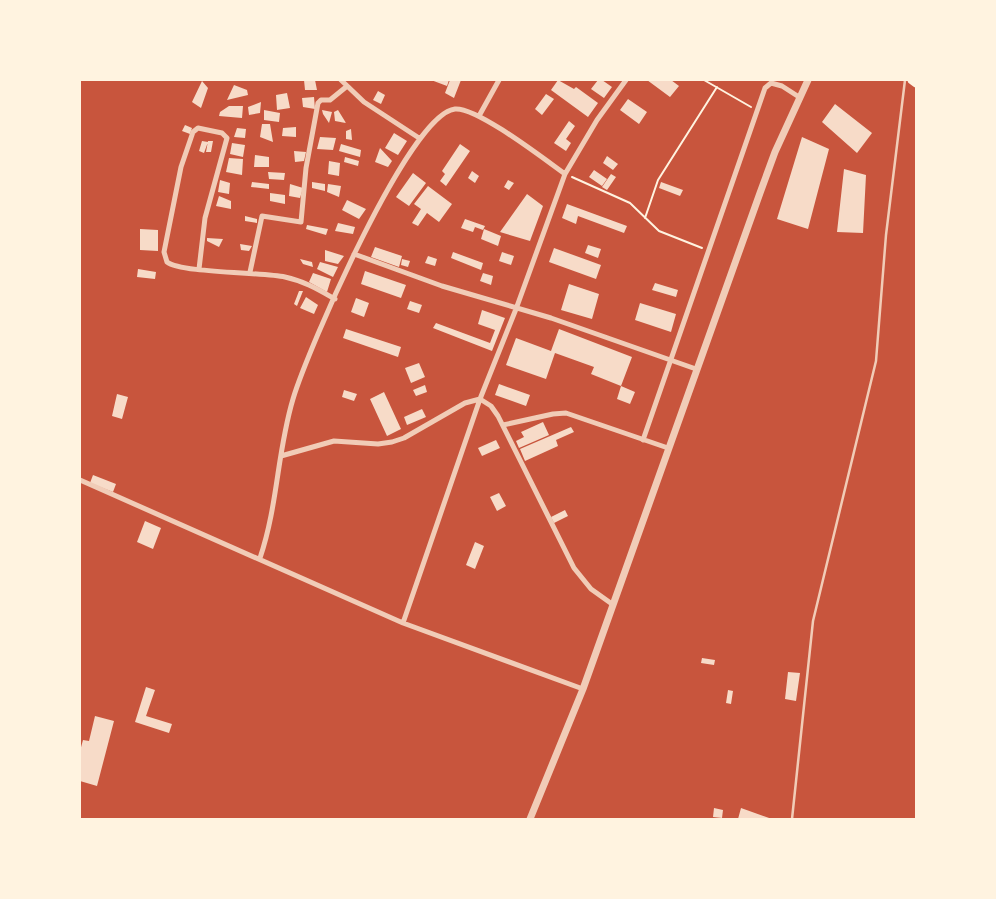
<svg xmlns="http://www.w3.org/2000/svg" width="996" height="899" viewBox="0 0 996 899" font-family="Raleway,sans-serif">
<rect width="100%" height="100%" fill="#c8553d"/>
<path fill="#f7dbc8" d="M304,80H315L317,90H305Z
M431,80H449L447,86Z
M450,80H461L454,98L445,93Z
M558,80L574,89L576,87L598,103L588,117L551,90Z
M598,80H602L612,87L604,98L591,89Z
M647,80H671L679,86L670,97Z
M202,81L208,88L201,108L192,102Z
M234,85L247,90L248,95L227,100Z
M378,91L385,95L381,104L373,100Z
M287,93L290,108L277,110L276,95Z
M546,94L554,99L542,115L535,109Z
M314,97L315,109L303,107L302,98Z
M628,99L647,112L639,124L620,110Z
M261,102L260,113L249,115L248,107Z
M835,104L872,133L857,153L822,122Z
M229,106H243L242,118L219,116L220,112Z
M264,110L280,113L279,122L264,120Z
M322,110L332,112L329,123L323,114Z
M338,110L346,123L335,121L334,112Z
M569,121L575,126L566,139L571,143L566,151L554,143Z
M262,124H270L273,142L260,137Z
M185,125L192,128L190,134L182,131Z
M296,127V137L282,136L283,128Z
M237,128L246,129L245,138L234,137Z
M351,129L352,140L346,139V131Z
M394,133L407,141L398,155L385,148Z
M320,137L336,138L333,150L317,149Z
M802,137L829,149L808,229L777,219Z
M202,141L208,142L204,153L199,151Z
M208,141H213L211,152H206Z
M232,143L245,145L243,157L230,154Z
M341,144L361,150L360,157L339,151Z
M460,144L470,151L446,186L440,181L445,174L442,171Z
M380,148L392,161L388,167L375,162Z
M294,151L306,152L304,161L295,162Z
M255,155L269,157V167H254Z
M607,156L618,164L613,170L603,163Z
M345,157L359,161L358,166L344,162Z
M229,158L243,159L242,175L226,172Z
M329,161L340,163L339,176L328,174Z
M844,169L866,175L863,233L837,232Z
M594,170L607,179L602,186L589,177Z
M472,171L479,176L475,183L468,178Z
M268,172L285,173L284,180L269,179Z
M413,173L426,183L409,206L396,197Z
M611,174L616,177L607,190L602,187Z
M220,180L230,183L229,194L218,192Z
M508,180L514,183L509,190L504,187Z
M252,182L269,184V189L251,187Z
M312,182L325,184V191L312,188Z
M661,182L683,190L680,196L659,188Z
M290,184L303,188L300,198L289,196Z
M328,184L341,186L339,197L327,192Z
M428,186L452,204L439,222L427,213L418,226L412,223L421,209L414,204Z
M270,193L285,195V204L270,201Z
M527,194L543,206L530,241L500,232Z
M219,196L231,201V209L216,206Z
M347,200L366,209L359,219L342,210Z
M567,204L627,226L624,233L578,216L576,224L562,218Z
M245,216L257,219V223L245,221Z
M465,219L485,226L483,230L475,227L473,232L461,228Z
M338,223L355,227L353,234L335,231Z
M307,225L328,229L326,235L306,229Z
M140,229L158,230V251L140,250Z
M484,229L501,236L498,246L481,239Z
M207,238L223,239L219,247L207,241Z
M240,244L252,246L249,251L241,250Z
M588,245L601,249L598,258L585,253Z
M375,247L402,256L399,267L371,257Z
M554,248L601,265L596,279L549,262Z
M325,250L344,256L338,264L325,261Z
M453,252L483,263L481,270L451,258Z
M502,252L514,256L511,265L499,261Z
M428,256L437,259L435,266L425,263Z
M300,259L312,262L313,267L303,264Z
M402,259L410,261L408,267L401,265Z
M320,262L338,267L333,277L317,269Z
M138,269L156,272L155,279L137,277Z
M365,271L406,285L401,298L361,284Z
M313,273L331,279L327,292L309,282Z
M483,273L493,276L491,285L480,281Z
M655,283L678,290L676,297L652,290Z
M569,284L599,294L592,319L561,310Z
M299,291H303L297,306L294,304Z
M306,297L318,305L314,314L300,308Z
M356,298L369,303L364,317L351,312Z
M410,301L422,305L419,313L407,309Z
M640,303L676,314L671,332L635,320Z
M482,310L505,318L492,351L433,328L436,323L490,343L495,330L478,324Z
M346,329L401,347L398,357L343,338Z
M559,329L632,357L621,386L635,392L630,404L617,399L621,386L591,374L594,367L555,353L546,379L506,365L516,338L551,351Z
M419,363L425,377L411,383L405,368Z
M499,384L530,395L526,406L495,395Z
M425,385L427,392L416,396L413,390Z
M344,390L357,394L354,401L342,397Z
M384,392L401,429L387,436L370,399Z
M117,394L128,397L122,419L112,416Z
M422,409L426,417L407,425L404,417Z
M543,422L549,435L519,448L516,441L524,437L521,432Z
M571,427L574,432L556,440L558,446L525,461L520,449Z
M496,440L500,448L482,456L478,448Z
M93,475L116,484L113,492L90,483Z
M499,493L506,506L497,511L490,497Z
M565,510L568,516L554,523L551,517Z
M145,521L161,528L153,549L137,542Z
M475,542L484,546L475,569L466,565Z
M702,658L715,660L714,665L701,663Z
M788,672L800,673L796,701L785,699Z
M146,687L155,690L146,716L172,724L169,733L135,722Z
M728,690L733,691L731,704L726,703Z
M95,716L114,721L97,786L80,781V751L83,740L89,741Z
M714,808L723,810L722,818L713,817Z
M741,808L772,819H738Z"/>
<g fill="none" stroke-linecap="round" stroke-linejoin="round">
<path stroke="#fff3e0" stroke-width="2" d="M704,80L751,107
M572,177L630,203L659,231L702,248
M645,218L658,180L717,87"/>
<path stroke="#f1ccb7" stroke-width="2.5" d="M792,819L813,621L876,361L886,235L905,80"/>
<path stroke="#f1ccb7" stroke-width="5" d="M341,80L364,102L419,138
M479,116L499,80
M354,254L442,286L551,318L696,369
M199,269L205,218L227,138L222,133L198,128L193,132L181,167L164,252L167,262C181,273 261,272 285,277C304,281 319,290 335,299
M250,272L262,216L301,222L306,168L318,103L321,100H330L346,87
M503,425L553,414L566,413L668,448
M643,440L765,88L771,83L782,86L799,97
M281,456L334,441L378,444L392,442L404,438L465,403L480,399L491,406L498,416L574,568L591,589L612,604
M80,480L403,623L583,689
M260,558C278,505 277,452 293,399C307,352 409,114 455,109C477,107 544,159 565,174
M403,623L480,399L516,309L565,174L597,120L626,80"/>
<path stroke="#f1ccb7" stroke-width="7" d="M530,819L583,689L760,193L775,152L808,80"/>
<path stroke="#fff3e0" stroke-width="9" d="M912,80L916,83"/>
</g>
<rect width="996" height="899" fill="none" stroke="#fff3e0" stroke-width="162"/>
</svg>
